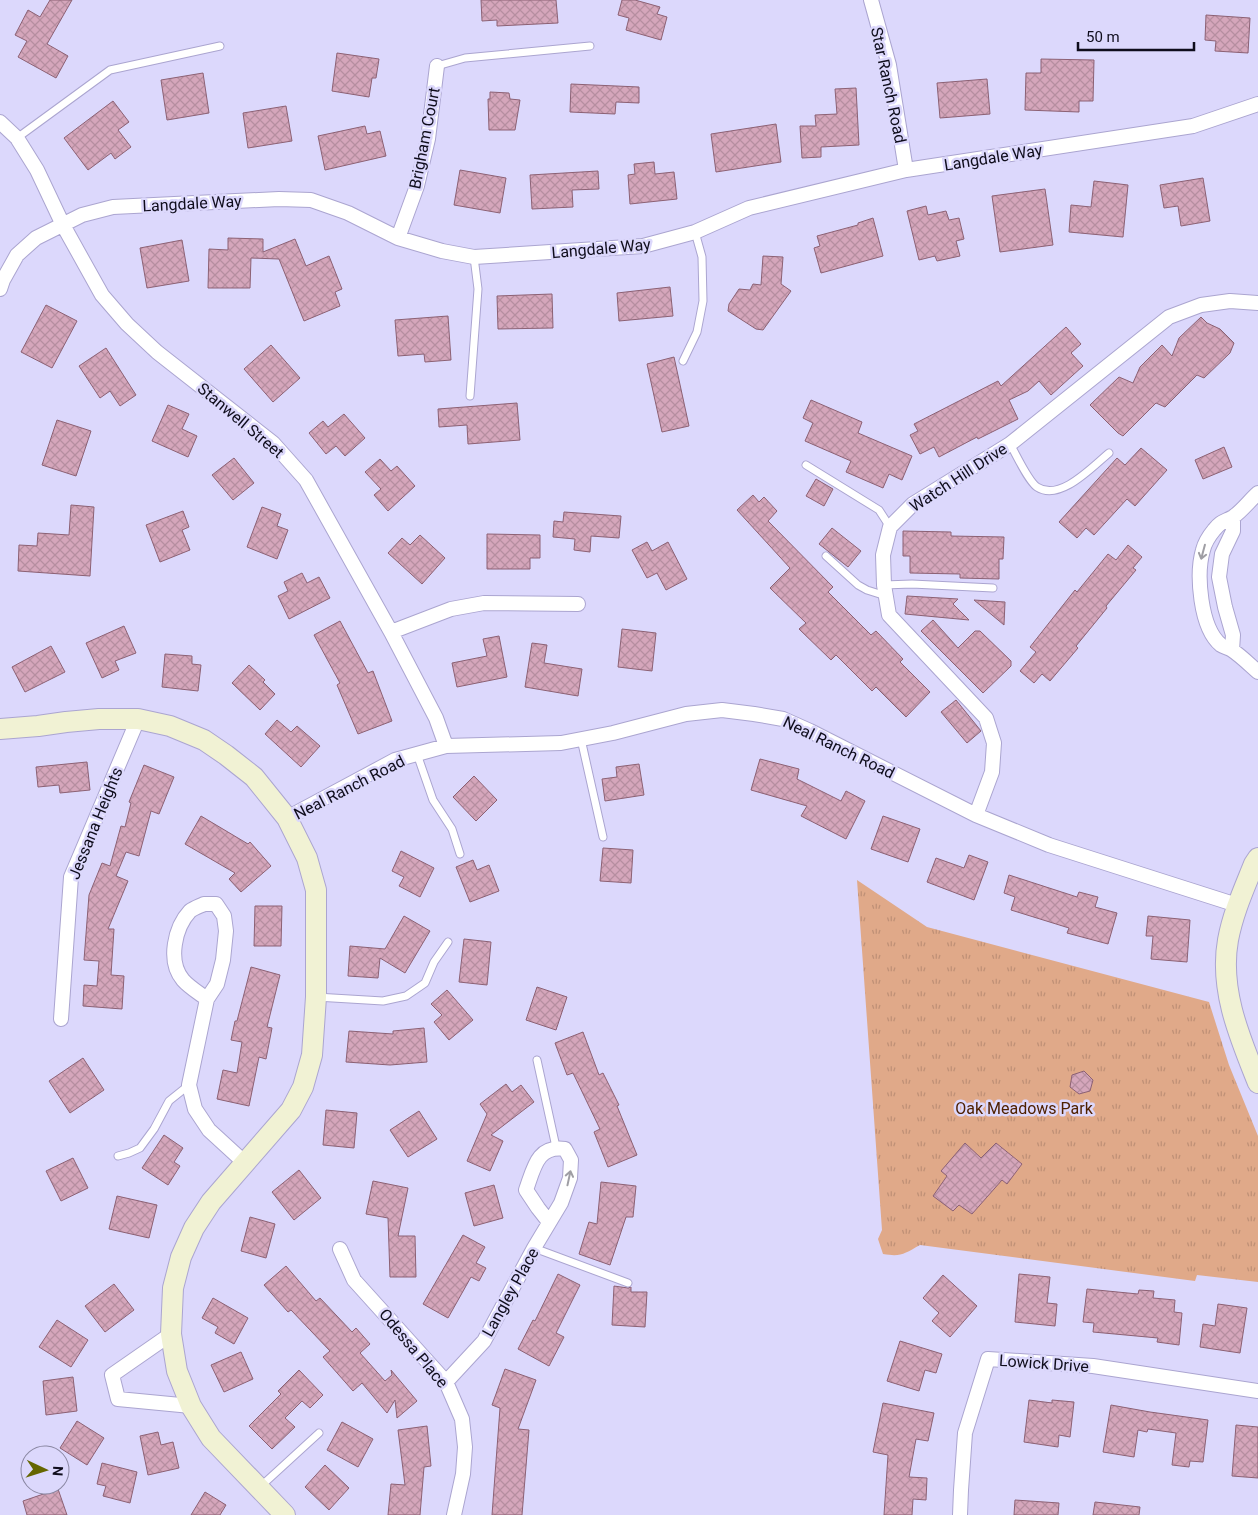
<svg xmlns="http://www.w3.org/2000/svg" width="1258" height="1515" viewBox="0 0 1258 1515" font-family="Roboto,sans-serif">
<defs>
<pattern id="park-tufts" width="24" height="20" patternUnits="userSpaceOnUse" patternTransform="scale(1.25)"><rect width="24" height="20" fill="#e0a989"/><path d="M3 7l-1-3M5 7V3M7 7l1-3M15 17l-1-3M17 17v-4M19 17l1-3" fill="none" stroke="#bf9076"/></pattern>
<pattern id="building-cross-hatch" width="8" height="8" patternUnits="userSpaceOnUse" patternTransform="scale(1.25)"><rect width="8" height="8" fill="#d5a6bb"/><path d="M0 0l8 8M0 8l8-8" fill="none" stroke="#b68ea0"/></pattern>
</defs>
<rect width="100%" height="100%" fill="#dcd8fc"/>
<path fill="url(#park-tufts)" d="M857,880L927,927L1209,1002L1229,1065L1258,1136V1282L1197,1275L1195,1281L920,1245C904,1254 901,1257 883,1254L878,1239L882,1230Z"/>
<path fill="url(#building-cross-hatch)" stroke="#8c6174" d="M50,0H72L47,44L68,56L56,78L18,57L27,41L15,35L28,10L40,17Z
M481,0H556L558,23L497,26V20L482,21Z
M622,0H635L660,7L657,14L667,17L661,40L626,30L629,18L618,15Z
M1206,15L1250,18L1248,53L1215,51L1216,41L1205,40Z
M337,53L379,59L376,78H372L369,97L332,91Z
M1041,59L1094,60L1093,101H1079V112L1025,110L1026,73H1041Z
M203,73L209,113L167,120L161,80Z
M987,79L990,114L940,118L937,83Z
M571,84L639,87V103L616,102L615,114L570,112Z
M856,88L859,145L821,147V157L802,158L800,126H816L815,115L837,114L835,89Z
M490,92L509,93L510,99L520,100L515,130H489L488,99H490Z
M113,101L129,122L118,130L131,147L115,159L111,153L88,170L64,138Z
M286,106L292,141L248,148L243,113Z
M776,124L781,162L716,172L711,134Z
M365,126L367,134L380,131L386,156L325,170L318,136Z
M654,162L655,174L674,172L677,199L630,204L628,175L635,174L634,164Z
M460,170L506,178L500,213L454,205Z
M598,171L599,189L572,190L573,207L532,209L530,175Z
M1203,178L1210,221L1181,226L1178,206L1164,208L1160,185Z
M1094,181L1128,185L1123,237L1069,232L1071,205L1091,207Z
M1045,189L1053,245L1000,252L992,196Z
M926,206L928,215L946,211L949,220L959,218L964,239L956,241L960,256L937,261L935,256L919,260L907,211Z
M873,218L883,256L821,273L814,248L820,246L817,236L858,225V223Z
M228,238L263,239V252L295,239L306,266L329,256L342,289L335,292L340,306L304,321L279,259L251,258L250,288H208L209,249L228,250Z
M182,240L189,281L147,288L140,248Z
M763,256L783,257L781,284L791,291L763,330L756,329L728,311L729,304L739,289L750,290L753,284L761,285Z
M670,287L673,316L619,321L617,293Z
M552,294L553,328L498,329L497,296Z
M46,305L77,321L52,368L21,352Z
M448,316L451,360L425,362L424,354L398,356L395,320Z
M1201,317L1207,323L1220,329L1234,343L1230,353L1204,378L1197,375L1165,407L1156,403L1123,436L1118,433L1090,405L1119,377L1133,383L1140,367L1162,345L1172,356L1179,338Z
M1066,327L1081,344L1071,353L1083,366L1051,395L1039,381L1028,391L1009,400L1018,419L978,439L977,437L939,457L934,447L920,454L910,435L918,431L914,424L998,381L1001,386Z
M271,345L300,378L273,402L244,369Z
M106,348L136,395L120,406L110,391L100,398L79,366Z
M674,357L689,426L662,432L647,364Z
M811,400L862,422L858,433L912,456L902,480L889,474L883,488L846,472L851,461L805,441L813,423L803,418Z
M517,403L520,440L468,444L467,425L439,427L438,409Z
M168,405L189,414L182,429L197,436L188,457L152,441Z
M344,414L365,438L345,456L336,446L326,454L309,433L323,421L328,427Z
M57,420L91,431L76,476L42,465Z
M1224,447L1232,467L1203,479L1195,460Z
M1141,448L1167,470L1135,506L1127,499L1094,535L1086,528L1077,538L1059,522L1117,458L1125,465Z
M234,458L254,483L233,500L212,475Z
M380,459L391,471L397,466L415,486L388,511L374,495L381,489L365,472Z
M816,479L833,489L824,506L806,496Z
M753,495L759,502L764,497L777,511L768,521L833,587L828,592L871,635L876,631L903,659L900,662L930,692L906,717L876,687L872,691L836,655L831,660L799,629L806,623L770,588L790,568L737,510Z
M71,505L94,507L90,576L18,571L19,545L37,546L38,533L69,535Z
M262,507L281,514L277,526L288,530L277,559L247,547Z
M183,511L189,527L182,530L190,550L160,562L146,525Z
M564,512L621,516L619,538L591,536L590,552L574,550L575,539L553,537L554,521L563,522Z
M832,528L861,551L848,567L819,544Z
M903,531L951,532V536L1004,537L1003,559H999V579L960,578V574L910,573V556H903Z
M487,534L540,535V558H530V569H487Z
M420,535L445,558L422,584L388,553L402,538L410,545Z
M647,542L652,551L668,542L687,579L666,590L657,573L647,578L632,550Z
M1128,545L1142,557L1133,568L1136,570L1106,606L1107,608L1076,646L1078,648L1050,681L1042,674L1034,683L1020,671L1036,652L1030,647L1075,590L1077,592L1108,554L1116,560Z
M302,573L307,583L319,577L330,598L289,619L278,596L288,591L284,582Z
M907,596L958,599L953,604L969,620L905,614Z
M974,600L1005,602L1004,625Z
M933,620L958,648L975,631H980L1011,661V666L983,693L921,631Z
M340,621L368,673L373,671L392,721L358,734L337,685L340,683L314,635Z
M124,626L136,653L115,661L119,670L102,678L86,643Z
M622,629L656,633L652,671L618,667Z
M499,636L507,677L457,687L452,663L487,656L483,639Z
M532,643L547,645L544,663L582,669L578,696L525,687Z
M51,646L65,672L25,692L12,667Z
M165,654L192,656V664L201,665L198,691L162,687Z
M249,665L265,680L263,682L275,694L260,710L232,683Z
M956,700L981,731L967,743L941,712Z
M277,720L291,732L297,726L320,746L301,767L265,734Z
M760,759L799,769L797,779L841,801L846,791L865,801L846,839L801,816L807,806L751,790Z
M87,762L90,790L60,793L59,785L38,787L36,767Z
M639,764L644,795L605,801L602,779L617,777L616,767Z
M144,765L174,777L159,814L151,811L139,856L126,852L116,876L128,881L108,929H114L111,975L124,976L122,1009L83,1006L84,985L97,986L99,961L84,960L89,895L102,863L110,866L121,826L125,827L131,803L129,802Z
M474,776L497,800L476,821L453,797Z
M201,816L248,844L250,842L271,866L241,892L229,879L235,873L185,844Z
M883,816L920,829L908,862L871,849Z
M603,848L633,850L631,883L600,881Z
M401,851L434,868L420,897L399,886L404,877L392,871Z
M969,855L988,862L974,900L927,882L936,858L964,868Z
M473,860L477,870L489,865L499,891L470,902L456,867Z
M1009,875L1077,897L1079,892L1098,897L1095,907L1117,913L1108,944L1067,933L1069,928L1011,910L1015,897L1004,893Z
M255,906H282L281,946H254Z
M404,916L430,931L405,973L380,958L378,978L348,976L350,946L385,949Z
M1148,916L1190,920L1187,962L1151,959L1153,936H1146Z
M464,939L491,942L487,985L459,982Z
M251,967L280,975L267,1027L272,1028L266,1059L259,1057L249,1106L217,1099L223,1070L237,1073L242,1042L231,1040L235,1021H237Z
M537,987L567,997L556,1030L526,1020Z
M447,990L473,1020L449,1040L434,1022L442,1015L431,1004Z
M424,1028L427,1062L390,1065L346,1062L349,1031L393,1034V1031Z
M583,1032L599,1075L603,1073L619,1105L617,1106L637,1155L608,1167L594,1132L600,1129L573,1073L567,1075L555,1043Z
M83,1058L104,1090L70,1113L49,1081Z
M1084,1071L1093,1080L1090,1091L1079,1094L1070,1087L1072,1075Z
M506,1084L512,1092L521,1085L534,1102L491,1135L503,1141L490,1171L467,1161L487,1114L480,1104Z
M326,1110L357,1113L354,1148L323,1145Z
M419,1111L437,1139L408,1157L390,1130Z
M164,1135L183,1148L174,1162L180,1166L168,1185L142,1168Z
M965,1143L981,1158L996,1143L1022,1164L1007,1184L1002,1180L972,1214L959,1205L953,1211L933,1196L947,1176L941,1171Z
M73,1158L88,1188L61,1201L46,1171Z
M299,1170L321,1198L294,1220L272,1192Z
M373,1181L408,1188L398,1236H415L416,1277H390L388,1218L366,1214Z
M601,1182L636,1186L633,1217H626L610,1265L579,1254L589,1222L597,1224Z
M494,1185L503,1218L474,1226L465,1193Z
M117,1196L157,1205L149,1238L109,1229Z
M250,1217L275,1224L266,1258L241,1251Z
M463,1235L485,1247L476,1263L486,1268L479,1281L471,1277L448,1318L423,1304Z
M286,1266L316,1301L320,1298L352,1332L356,1328L370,1344L360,1353L385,1381L392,1375L391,1370L417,1401L397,1418L395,1400L387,1413L362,1383L353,1391L323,1357L330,1351L291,1310L288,1312L264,1285Z
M558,1274L580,1285L556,1333L564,1337L549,1366L518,1349L533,1320L535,1321Z
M1019,1274L1050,1277L1047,1303L1057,1304L1055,1326L1015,1322Z
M943,1275L977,1306L950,1337L932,1321L939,1313L923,1298Z
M114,1284L134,1310L105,1332L85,1306Z
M614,1286L628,1288L631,1287V1292H647L645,1327L612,1325Z
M1087,1289L1138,1294L1139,1290L1154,1291L1153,1298L1175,1300L1174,1312L1182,1313L1179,1345L1157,1342L1158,1338L1093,1332L1094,1323L1083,1322Z
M213,1298L248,1318L234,1344L215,1333L218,1327L202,1318Z
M1218,1304L1247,1308L1240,1353L1200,1347L1203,1324L1215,1326Z
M57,1320L88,1340L71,1367L39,1347Z
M900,1341L942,1354L936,1373L925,1370L919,1391L887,1381Z
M241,1352L253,1379L224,1392L211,1365Z
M505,1369L536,1380L518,1429L529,1430L522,1515H492L500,1408L492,1405Z
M299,1370L323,1395L310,1408L302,1401L285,1418L295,1427L272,1449L249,1426L281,1394L278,1391Z
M73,1377L77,1411L46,1415L43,1381Z
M1029,1400L1052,1403V1400L1074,1402L1070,1437L1059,1435L1058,1447L1024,1442Z
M883,1403L934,1413L928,1441L916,1439L909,1477L927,1478L926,1500L913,1499L912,1515H884L888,1455L873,1452Z
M1111,1405L1150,1412L1208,1420L1203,1462L1190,1461L1189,1467L1172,1465L1176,1433L1148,1429L1147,1432L1138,1430L1134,1457L1103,1452Z
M77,1421L104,1438L87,1465L60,1448Z
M342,1422L373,1439L358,1467L327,1450Z
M1236,1425L1258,1427V1478L1232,1476Z
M427,1426L431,1466L424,1467L420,1515H388L391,1484L405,1485L398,1430Z
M158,1432L161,1445L173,1442L179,1468L148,1475L140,1436Z
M102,1463L137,1472L130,1503L103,1496L106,1486L97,1484Z
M325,1465L349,1488L329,1510L305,1487Z
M58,1489L67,1515H27L23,1501Z
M205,1492L226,1505L220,1515H191Z
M1015,1500L1059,1503L1058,1515H1014Z
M1095,1502L1140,1507L1139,1515H1093Z"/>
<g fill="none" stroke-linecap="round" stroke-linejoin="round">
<g stroke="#aba5d0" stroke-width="9">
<path id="lane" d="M437,66L465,58L590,46
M17,138L110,70L220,46
M683,361L697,332L703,301L702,257L695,232
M470,396L478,289L474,257
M1010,444C1016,454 1028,481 1037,487C1060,502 1092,467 1109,453
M806,465L879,510L890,527
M826,556L858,585L867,590L886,596
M884,585L912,584L993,588
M581,739L603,837
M417,754L433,800L452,829L460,854
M316,997L383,1001L406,996L425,983L434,962L448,942
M537,1060L556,1147
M118,1156L129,1153L140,1148L154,1129L169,1101L189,1085
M534,1248L628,1283
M260,1487L319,1433"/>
</g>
<g stroke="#aba5d0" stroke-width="16">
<path id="street" d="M871,0L889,65L906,170
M0,122L17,138L37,170L63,225L102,295L127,324L157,352L273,443L306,480L391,632L436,718L446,746
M398,238L417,186L428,139L437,66
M0,289L3,280L17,255L36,238L82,215L113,207L279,199L311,200L348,213L398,238L442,251L474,257L643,246L695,232L749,208L906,170L1193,126L1258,104
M1258,493C1250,500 1242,511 1233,517C1224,522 1221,521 1214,530C1209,536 1205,542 1203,550C1196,574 1200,628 1221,645C1224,647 1229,648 1232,650C1241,656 1250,665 1258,672
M391,632L451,609L484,603L578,604
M1232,650L1233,635L1225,607L1219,577L1222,554L1233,531V517
M976,815L992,772L994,743L986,718L889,615L884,585L883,555L890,527L913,504L1010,444L1169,317L1201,305L1230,301L1258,303
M287,818L395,760L446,746L561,743L613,733L686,714L722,710L754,714L783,719L810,731L976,815L1049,845L1237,905
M204,904H216L224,916L226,931L223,960L217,984L207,999C199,993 189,987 183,980C167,961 175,927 190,911C194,908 200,906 204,904Z
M207,999L189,1085L195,1109L209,1130L245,1163
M61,1019L71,877L138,719
M340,1249L354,1280L446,1382L462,1419L465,1447L463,1474L454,1515
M171,1334L112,1375L118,1399L191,1406
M446,1382L484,1341L534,1248L561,1203L570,1178L571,1160L565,1149C537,1145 534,1168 526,1190L538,1208L549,1222
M960,1515L961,1490L965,1433L988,1359L1093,1366L1258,1391"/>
</g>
<g stroke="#aba5d0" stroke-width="22">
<path id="secondary" d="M0,729L38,726L66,722L99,719H138L170,726L204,740L226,755L254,777L287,818L307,858L316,890V997L312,1055L303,1087L291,1110L211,1202L194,1228L181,1257L173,1288L171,1334L177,1371L191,1406L211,1438L285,1515
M1258,858L1254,864C1244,889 1233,913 1228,940C1219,990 1240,1038 1258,1083"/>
</g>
<use href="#lane" stroke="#fff" stroke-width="7"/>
<use href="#street" stroke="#fff" stroke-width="14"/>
<use href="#secondary" stroke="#f1f2d4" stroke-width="20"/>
</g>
<defs><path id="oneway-shaft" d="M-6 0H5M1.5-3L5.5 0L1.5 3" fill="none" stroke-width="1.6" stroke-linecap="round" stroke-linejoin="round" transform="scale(1.25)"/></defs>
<g stroke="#9f9ea4">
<use href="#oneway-shaft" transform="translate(1203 552) rotate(105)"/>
<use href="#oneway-shaft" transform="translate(569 1178) rotate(-78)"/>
</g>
<g text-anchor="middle" stroke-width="5" stroke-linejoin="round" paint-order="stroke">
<g font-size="16" fill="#0f0d1c" stroke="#dcd8fc">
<text transform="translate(889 85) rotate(78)" y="6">Star Ranch Road</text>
<text transform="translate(424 138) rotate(-79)" y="6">Brigham Court</text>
<text transform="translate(993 157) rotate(-9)" y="6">Langdale Way</text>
<text transform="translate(192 203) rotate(-3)" y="6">Langdale Way</text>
<text transform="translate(601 248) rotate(-5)" y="6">Langdale Way</text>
<text transform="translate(241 420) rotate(40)" y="6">Stanwell Street</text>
<text transform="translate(958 477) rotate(-33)" y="6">Watch Hill Drive</text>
<text transform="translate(839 747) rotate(26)" y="6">Neal Ranch Road</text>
<text transform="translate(349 787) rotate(-27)" y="6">Neal Ranch Road</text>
<text transform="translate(95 823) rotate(-68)" y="6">Jessana Heights</text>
<text transform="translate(510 1292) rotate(-61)" y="6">Langley Place</text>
<text transform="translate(414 1348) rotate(50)" y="6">Odessa Place</text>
<text transform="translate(1044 1363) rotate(4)" y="6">Lowick Drive</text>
</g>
<g font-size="16" fill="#4e2000" stroke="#dcd8fc">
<text x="1024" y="1114">Oak Meadows Park</text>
</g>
</g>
<g transform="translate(45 1470) rotate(94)"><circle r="24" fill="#dcd8fc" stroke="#8a87a2"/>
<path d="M0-4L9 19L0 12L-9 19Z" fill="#656600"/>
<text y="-8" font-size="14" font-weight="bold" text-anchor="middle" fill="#0f0d1c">N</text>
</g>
<path d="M1078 42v8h116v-8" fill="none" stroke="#0f0d1c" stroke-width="2.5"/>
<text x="1086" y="42" font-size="15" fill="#0f0d1c" stroke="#dcd8fc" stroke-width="4" paint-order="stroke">50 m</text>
</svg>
